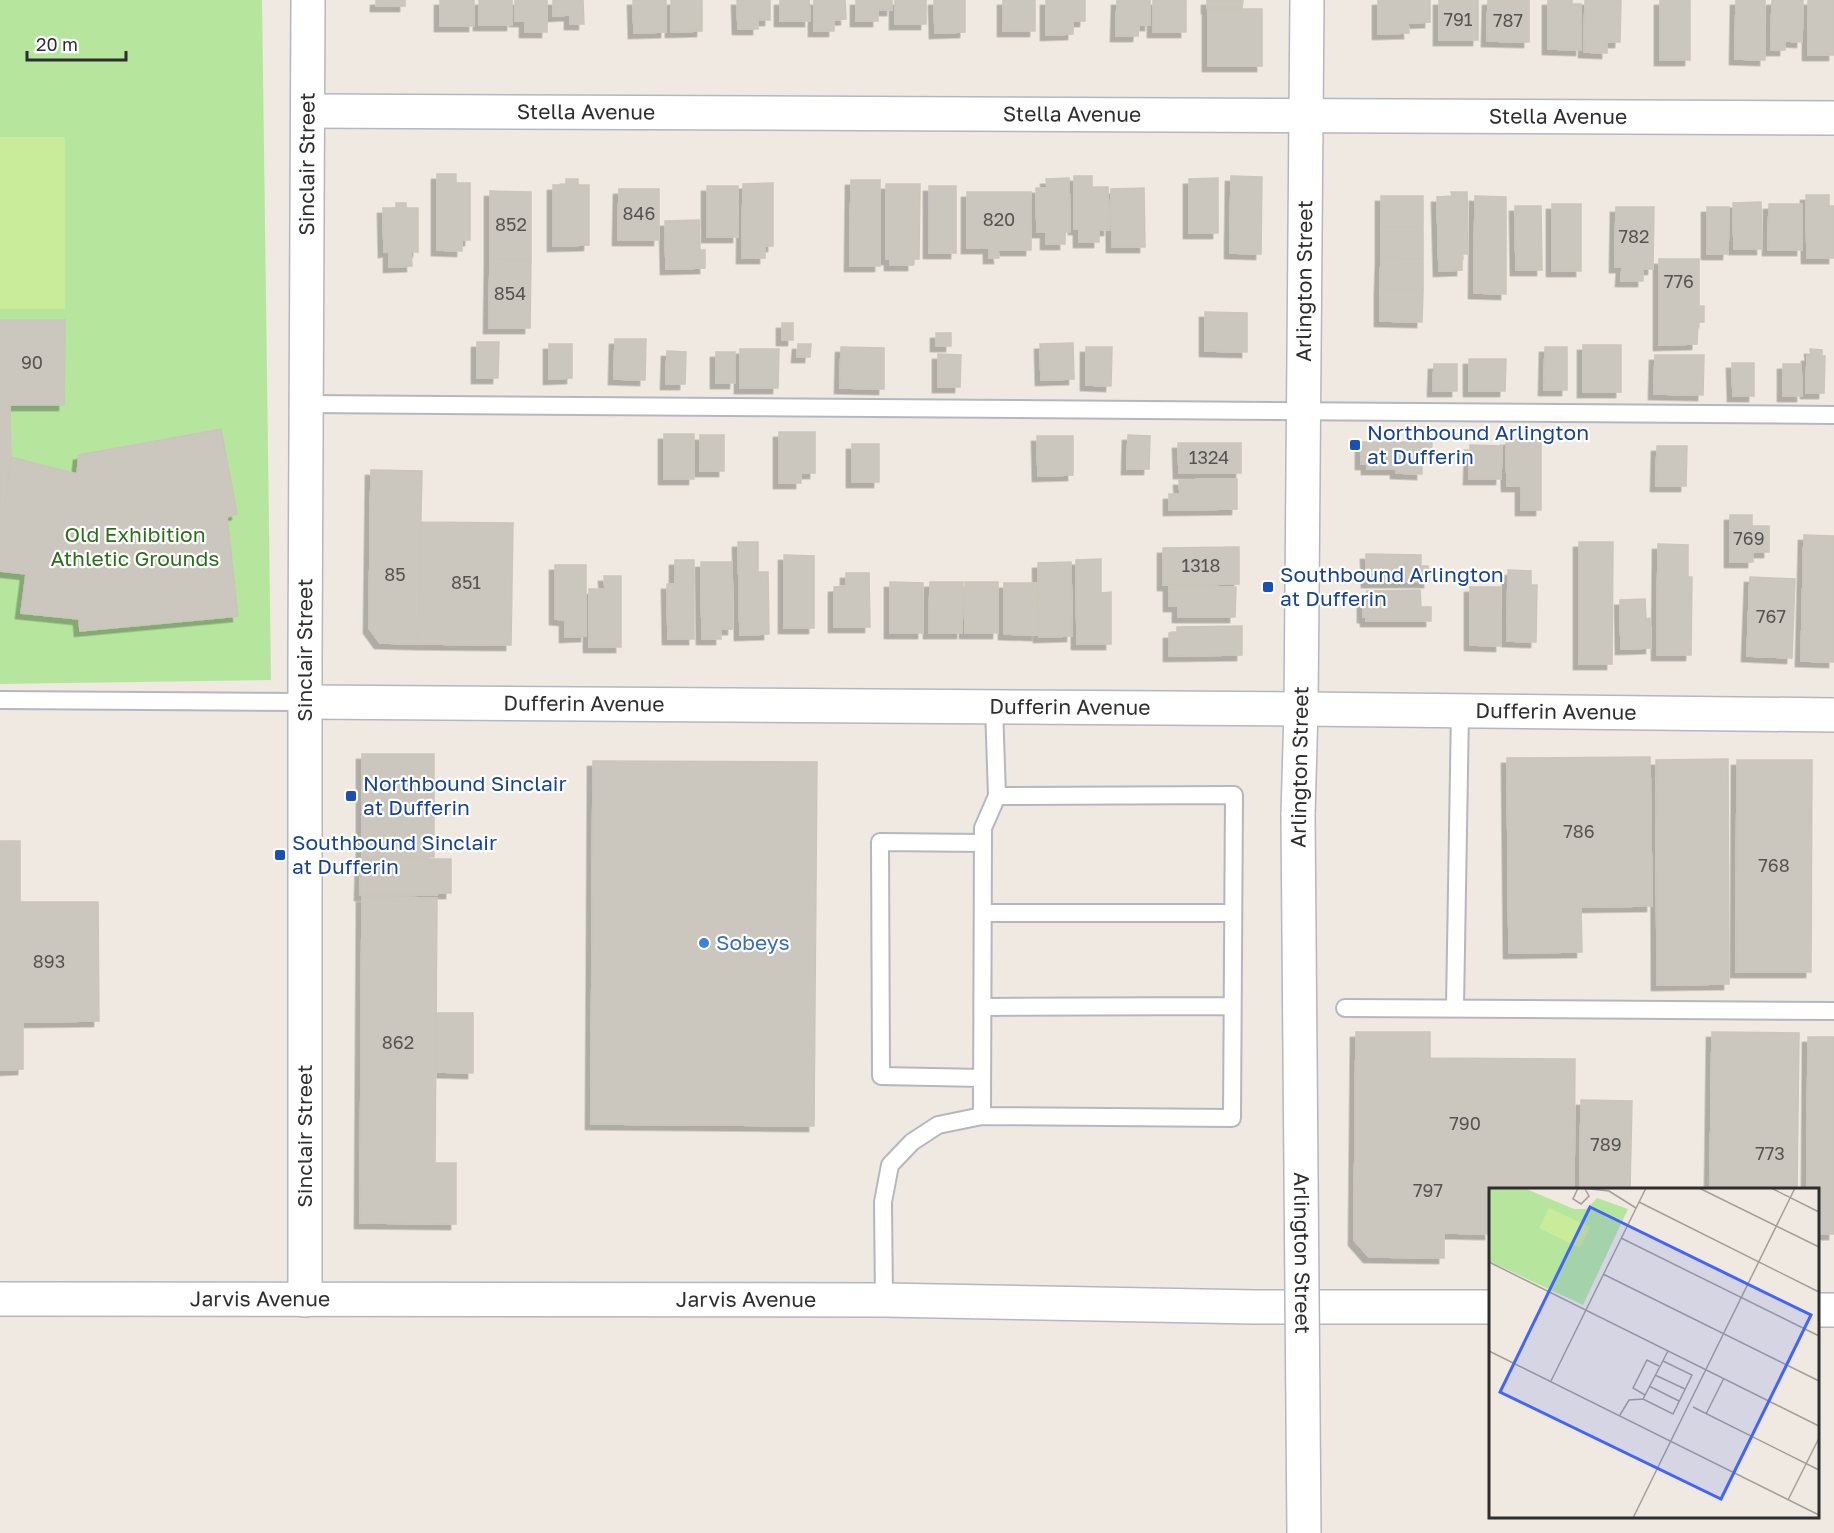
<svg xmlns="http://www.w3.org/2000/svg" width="1834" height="1533" viewBox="0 0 1834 1533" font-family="'Golos Text',sans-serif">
<defs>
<filter id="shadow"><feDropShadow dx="-5.5" dy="5.5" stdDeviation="0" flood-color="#0004"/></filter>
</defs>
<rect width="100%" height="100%" fill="#efe9e1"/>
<path fill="#b6e59e" d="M0,0H262L271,680L0,684Z"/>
<path fill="#c9ec9a" d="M0,137H65V309H0Z"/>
<path fill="#cbc7bf" stroke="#cbc5ba" stroke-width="1.5" filter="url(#shadow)" d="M376,0H405V6H376Z
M440,0H474V26H440Z
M479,0H512V25H479Z
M515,0H547V32H525V21H515Z
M553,0H583L584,24H570V15L553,16Z
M633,0H666V32L634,33Z
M671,0H702V31L671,32Z
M737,0H770V20H758V29H738Z
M780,0H809L810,21H780Z
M814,0H845L846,19L834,20V31H814Z
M856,0H892V10H878V21H856Z
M895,0H926V24H895Z
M934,0H965V32L935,33Z
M1003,0H1035V31H1003Z
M1046,0H1085V21H1073V34L1046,35Z
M1117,0H1150V25H1139L1138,36H1116Z
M1153,0H1186V32H1153Z
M1207,0H1243L1242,8H1207Z
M1378,0H1430V22L1408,23L1409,33L1378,34Z
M1439,0H1478V40H1439Z
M1488,0H1529V42L1487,41Z
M1548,0H1572V4H1581V50L1548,49Z
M1585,0H1621L1620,42H1607V53L1584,52Z
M1660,0H1690V60H1660Z
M1736,0H1765V60L1735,59Z
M1772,0H1803L1802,42L1785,41V50H1771Z
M1808,0H1834V55H1808Z
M1208,9H1262V66H1208Z
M437,174H456V183H470V240H462V251L437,250Z
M1074,176H1092V187H1108L1109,230H1099V242H1079V229H1074Z
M1231,176L1262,177L1261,254L1230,253Z
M1069,178L1070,232H1065V244H1046V232H1037L1036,188H1047L1046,179Z
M1218,178V233H1189V179Z
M566,179H578V185H589V245L553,246V185H566Z
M851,180H880V266H850Z
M773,183V246H765V258H742L743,184Z
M886,184H920L919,259H913V265H890V259H886Z
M707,186H738V237H707Z
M929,186H956V253H929Z
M1144,188L1145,247H1112L1111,189Z
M619,189H659V240H618Z
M490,191L531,192V260L490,259Z
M967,192H1031V250H998L999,258H989V248H967Z
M1451,192H1467L1468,254H1462V270L1439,271L1437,197L1452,196Z
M1806,195H1829V206H1834V258H1807Z
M1381,196H1423V227H1381Z
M1475,196L1506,197V294L1474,293Z
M1761,202L1762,249H1734L1733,203Z
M396,203H406V208H418V252H411L412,266L389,267V251L384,252L383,208H396Z
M1552,204H1581V271H1552Z
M1769,204H1802V250H1768Z
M1515,206H1541L1542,270H1516Z
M1616,207H1654L1653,269H1643V281H1621L1622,267H1615Z
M1707,207H1729L1728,254H1707Z
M699,220L700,250H705V268L666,269L665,221Z
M1381,227H1423V259L1381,258Z
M1381,258L1423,259V290H1380Z
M490,259L531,260L530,328H489Z
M1659,259H1699V306H1704V322H1698L1697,344L1659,345Z
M1380,290H1423L1422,322L1380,321Z
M1205,312L1247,313V352L1205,351Z
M0,320H65L64,405H0Z
M782,323H793V340H782Z
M936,333H951V346H936Z
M615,339H646L645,380L614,379Z
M477,342H499L498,378H477Z
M1073,343L1074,379L1041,380L1040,344Z
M549,344H572V378L549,379Z
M798,344H811L810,357H797Z
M1583,345H1621V392H1583Z
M841,347L884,348V389L840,388Z
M1086,347H1112L1111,386L1086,385Z
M1545,347H1567V390H1544Z
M740,349H779L778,388H740Z
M1810,349L1822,350V356H1825L1824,393H1806L1807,356H1811Z
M667,351L686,352L685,384H666Z
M716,352H735V383H716Z
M938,354L961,355L960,387H938Z
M1655,355H1704L1703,395L1654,394Z
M1469,359H1506L1505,391H1469Z
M1732,363H1754V396H1733Z
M1434,364H1457V391H1433Z
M1783,364H1801L1802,396H1783Z
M0,405H10L11,457L5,503H0Z
M221,429L237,514L227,517L238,616L80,631L79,619L21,613L26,574L0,571V503H5L11,457L77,474L79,455Z
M779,432H815V473H801V483H779Z
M664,434H694V479H664Z
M700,435H724V471H700Z
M1128,435L1150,436L1149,469H1127Z
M1037,436H1073V475L1038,476Z
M1541,439V510H1521V486H1507L1506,440Z
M1361,442H1432L1431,457H1422V474L1396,473V469H1367V464H1361Z
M1178,443H1241V473H1179Z
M852,444H879V482H852Z
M1470,445L1502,446L1501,479H1469Z
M1657,446H1687L1686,486H1656Z
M371,470L422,471L418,644L380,643L369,628Z
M1237,479V509L1169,510V494H1180L1179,480Z
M1730,515H1752V526H1769V552H1753V562H1730Z
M421,522L513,523L511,645L418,644Z
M1804,535L1834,536V662L1801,661Z
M738,542H758V572H768L769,634L740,635Z
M1579,542H1613L1612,664H1579Z
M1658,544L1688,545V577H1692L1691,655H1657Z
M1239,547V584L1163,585V548Z
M1366,554L1421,555V566H1428L1429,582H1367Z
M784,555L814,556V628H784Z
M1101,559V593L1111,592V644H1077L1076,560Z
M675,560H694V639H668L667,584H675Z
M701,562H732L733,629H721V639H702Z
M1071,562L1072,636L1039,637L1038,563Z
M555,565H586V636L565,637V620L555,619Z
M1508,570L1531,571V585H1537L1536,642L1507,641Z
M846,573H869L870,627H834V587L846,586Z
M604,576H621V647H589V589H605Z
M1750,577L1795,579L1792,658L1747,656Z
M890,582L923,583V633H890Z
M930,582H963L962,633H929Z
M965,582H998V633H965Z
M1004,583H1037V635L1004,634Z
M1169,586L1236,587L1235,617H1178V606H1169Z
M1470,587H1501V646L1470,645Z
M1420,590L1421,607H1431V621H1366V616L1363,617V594H1367V591Z
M1645,599L1646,619L1650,618L1651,648L1621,649L1620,600Z
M1242,626V655L1169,656V633H1177V627Z
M362,754H434V857H362Z
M1650,757L1652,906L1581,907L1582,952L1509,953L1507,758Z
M1728,759L1729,984L1657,985L1656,760Z
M1737,760H1812L1811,972H1736Z
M593,761L817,762L814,1126L591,1124Z
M0,841H20V902H98L99,1021L23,1022V1069L0,1070Z
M361,859H451V893H437V895H360Z
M362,897L437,898L435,1163H456V1224L360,1223Z
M436,1013H473V1073L436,1072Z
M1356,1032H1430V1058L1575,1059L1574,1190H1490V1234L1444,1233V1258L1369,1257L1354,1240Z
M1712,1032L1799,1033L1797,1190H1710Z
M1808,1037H1834V1234H1818V1190H1807Z
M1581,1100L1632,1101L1630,1190H1580Z"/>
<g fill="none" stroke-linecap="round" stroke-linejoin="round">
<g stroke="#b4b7c1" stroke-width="20">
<path id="service" d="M307,404L1834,415
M0,700L305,702
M983,913H1233
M983,1007L1232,1006
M1455,1007L1460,711
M1345,1008L1834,1011
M982,1078L881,1076L880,842L983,843
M982,1116L1232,1118L1234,795L997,796
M884,1300L883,1202L890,1165L912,1142L938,1125L982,1116L983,828L997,796L994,707"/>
</g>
<g stroke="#b4b7c1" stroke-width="36">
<g id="minor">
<path id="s1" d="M308,111L1834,118"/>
<path id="s2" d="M305,702L1301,709"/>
<path id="s3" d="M0,1299L884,1300L1255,1307H1490"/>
<path id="s4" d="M305,1300V658L308,0"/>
<path d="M1818,1310H1834"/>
</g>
</g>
<g stroke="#b4b7c1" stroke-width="36">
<g id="tertiary">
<path id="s5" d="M1301,709L1834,715"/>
</g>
</g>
<g stroke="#b4b7c1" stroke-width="36">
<g id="secondary">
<path id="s6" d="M1298,815L1301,709L1307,0"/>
</g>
</g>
<use href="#service" stroke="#fff" stroke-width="16"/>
<use href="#minor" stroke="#fff" stroke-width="33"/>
<use href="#tertiary" stroke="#fff" stroke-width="33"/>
<use href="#secondary" stroke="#fff" stroke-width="33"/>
<g stroke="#b4b7c1" stroke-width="36" stroke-linecap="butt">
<g id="secondary-bridge">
<path id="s7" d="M1298,815L1304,1533"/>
</g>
</g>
<use href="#secondary-bridge" stroke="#fff" stroke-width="33"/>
</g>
<g fill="#1a4fb4" stroke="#fff" stroke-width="2">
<rect x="1349" y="439" width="12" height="12" rx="3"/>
<rect x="1262" y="581" width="12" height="12" rx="3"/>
<rect x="345" y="790" width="12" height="12" rx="3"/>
<rect x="274" y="849" width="12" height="12" rx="3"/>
</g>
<circle fill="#3f7fe0" stroke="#fff" stroke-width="2" cx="704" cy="943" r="6"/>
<g text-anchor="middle" stroke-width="4.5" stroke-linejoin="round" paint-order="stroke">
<g font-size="18" fill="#555452">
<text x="1458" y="26">791</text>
<text x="1508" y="27">787</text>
<text x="639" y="220">846</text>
<text x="999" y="226">820</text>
<text x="511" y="231">852</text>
<text x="1634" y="243">782</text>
<text x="1679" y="288">776</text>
<text x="510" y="300">854</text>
<text x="32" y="369">90</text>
<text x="1209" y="464">1324</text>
<text x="1749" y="545">769</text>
<text x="1201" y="572">1318</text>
<text x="395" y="581">85</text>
<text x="466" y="589">851</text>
<text x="1771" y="623">767</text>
<text x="1579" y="838">786</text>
<text x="1774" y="872">768</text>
<text x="49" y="968">893</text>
<text x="398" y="1049">862</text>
<text x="1465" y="1130">790</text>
<text x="1606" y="1151">789</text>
<text x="1770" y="1160">773</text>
<text x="1428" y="1197">797</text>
</g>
<g font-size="21" fill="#2e2e2e" stroke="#fff">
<text dy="7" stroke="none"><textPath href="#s1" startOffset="278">Stella Avenue</textPath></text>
<text dy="7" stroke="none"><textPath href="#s1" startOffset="764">Stella Avenue</textPath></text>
<text dy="7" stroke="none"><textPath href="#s1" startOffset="1250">Stella Avenue</textPath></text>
<text dy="7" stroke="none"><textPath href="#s4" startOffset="1136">Sinclair Street</textPath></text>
<text dy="7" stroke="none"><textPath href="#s6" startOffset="534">Arlington Street</textPath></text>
<text dy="7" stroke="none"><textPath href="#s4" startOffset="650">Sinclair Street</textPath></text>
<text dy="7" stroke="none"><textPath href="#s2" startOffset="279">Dufferin Avenue</textPath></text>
<text dy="7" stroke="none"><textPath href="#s2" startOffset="765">Dufferin Avenue</textPath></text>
<text dy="7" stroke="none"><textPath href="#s5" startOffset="255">Dufferin Avenue</textPath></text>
<text transform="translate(1300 767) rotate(-89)" y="7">Arlington Street</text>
<text transform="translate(305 1136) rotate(-90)" y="7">Sinclair Street</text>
<text dy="7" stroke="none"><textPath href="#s7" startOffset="438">Arlington Street</textPath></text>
<text dy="7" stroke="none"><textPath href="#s3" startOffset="260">Jarvis Avenue</textPath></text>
<text dy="7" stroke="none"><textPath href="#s3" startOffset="746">Jarvis Avenue</textPath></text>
</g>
<g font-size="21" fill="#164399" stroke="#fff" text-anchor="start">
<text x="1367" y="440">Northbound Arlington<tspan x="1367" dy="24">at Dufferin</tspan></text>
<text x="1280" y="582">Southbound Arlington<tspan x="1280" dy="24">at Dufferin</tspan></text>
<text x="363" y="791">Northbound Sinclair<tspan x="363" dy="24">at Dufferin</tspan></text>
<text x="292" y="850">Southbound Sinclair<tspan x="292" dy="24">at Dufferin</tspan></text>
</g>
<g font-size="21" fill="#2c6e1b" stroke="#fff">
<text x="135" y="542">Old Exhibition<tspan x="135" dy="24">Athletic Grounds</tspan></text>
</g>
<g font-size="21" fill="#366cbe" stroke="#fff" text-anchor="start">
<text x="716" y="950">Sobeys</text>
</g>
</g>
<g transform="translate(1489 1188)">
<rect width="330" height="330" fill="#efe9e1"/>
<path d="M0,0H35L85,21H97L108,10L139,21L94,117L0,73Z" fill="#b6e59e"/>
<path d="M60,20L101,39L91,60L50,40Z" fill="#c9ec9a"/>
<path fill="none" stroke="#a29e99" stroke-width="1.5" d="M89,0L84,11L92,16L100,8L96,1M93,0L120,3L147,20M210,0L330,59M282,0L330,24M150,14L330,104M132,50L330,148M0,74L330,238M114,86L330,193M0,163L330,327M166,187L196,201M62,193L157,0M160,198L190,213M156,207L144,200L158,172L170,178M154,211L184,226L203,187L174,173M204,219L330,282M217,226L235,190M131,227L140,212L154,211L179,163M299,312L330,250M144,330L306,0"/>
<path fill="#4264fb" fill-opacity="0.15" stroke="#4264fb" stroke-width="3" d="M101,19L322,127L232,311L11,204Z"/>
<rect width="330" height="330" fill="none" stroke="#2e2e2e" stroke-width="3"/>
</g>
<path d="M27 51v9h99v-9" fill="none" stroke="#2e2e2e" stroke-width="3"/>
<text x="36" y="51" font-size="18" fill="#2e2e2e" stroke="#ffffff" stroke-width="4.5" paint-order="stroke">20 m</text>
</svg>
